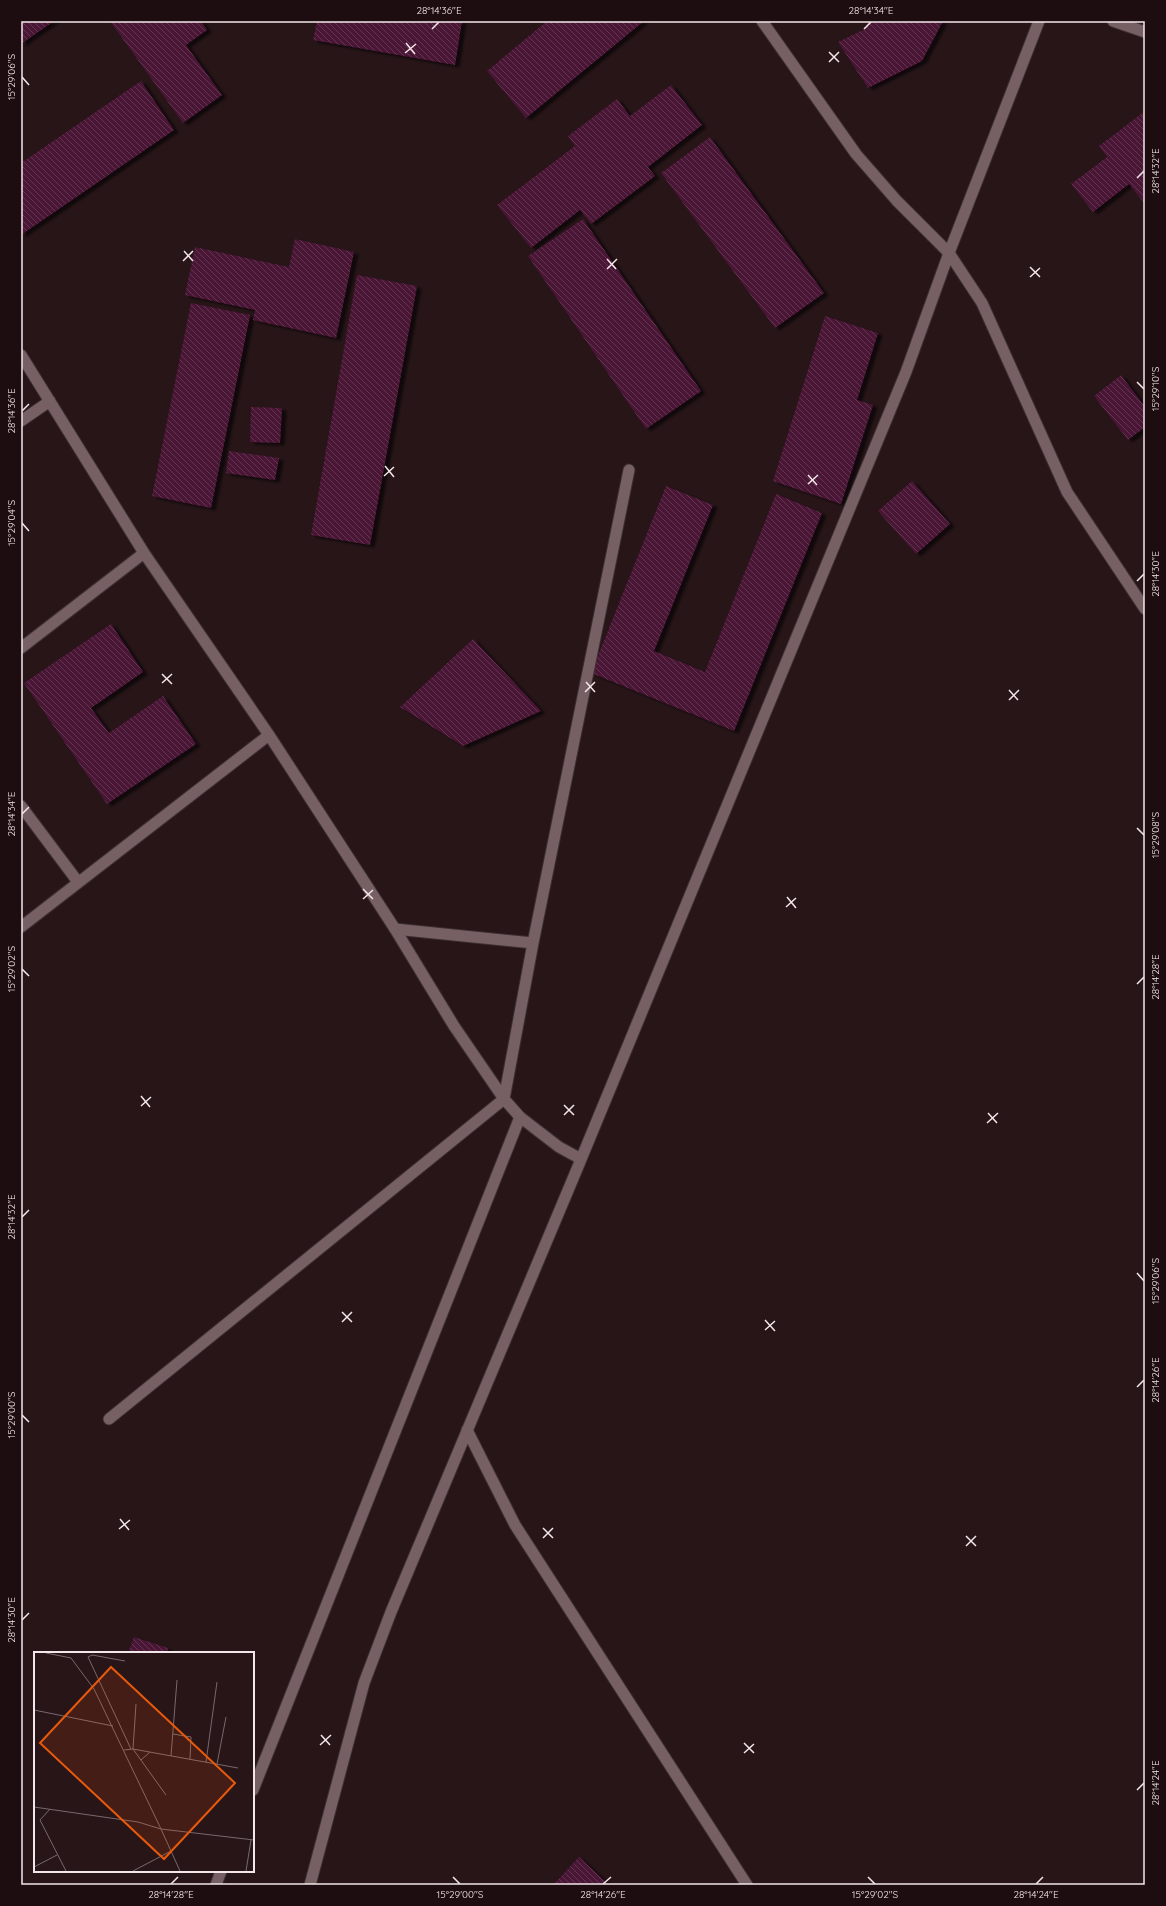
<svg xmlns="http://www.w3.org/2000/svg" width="1166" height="1906" viewBox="0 0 1166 1906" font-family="Quicksand,sans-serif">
<defs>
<pattern id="building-back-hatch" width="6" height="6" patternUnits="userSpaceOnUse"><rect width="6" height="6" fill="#491434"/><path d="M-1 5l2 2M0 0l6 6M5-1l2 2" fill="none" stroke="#643651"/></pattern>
<filter id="shadow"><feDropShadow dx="4.5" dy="2.5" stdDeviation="1" flood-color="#0009"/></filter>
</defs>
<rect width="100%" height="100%" fill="#271518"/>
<path fill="url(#building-back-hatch)" filter="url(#shadow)" d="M21,21H54L21,44Z
M110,21H201L207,30L186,45L222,95L183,123Z
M317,21H462L455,65L313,40Z
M547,21H644L526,118L487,71Z
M868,21H943L922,61L868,88L838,42L865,29Z
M141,81L174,130L21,235V163Z
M671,85L702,125L648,167L655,176L591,224L580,210L531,248L497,205L575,146L568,136L617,99L630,116Z
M1145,111V204L1129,184L1093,212L1071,184L1107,157L1099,146Z
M710,137L824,293L775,328L661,173Z
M583,219L701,391L646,429L528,256Z
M295,239L354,252L336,338L253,320L255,310L185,295L195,247L289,267Z
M357,275L417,286L370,545L311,535Z
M191,303L250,315L211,508L152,496Z
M825,316L878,333L857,400L873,405L841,504L773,481Z
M1121,375L1145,407V427L1128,440L1094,396Z
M251,407L282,408L280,443L250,442Z
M229,451L279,458L275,480L226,473Z
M912,481L950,524L916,554L878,511Z
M666,486L713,505L654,651L705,672L776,494L822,513L734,731L591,673Z
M111,624L143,672L91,708L109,733L163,696L196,744L107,804L24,683Z
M473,639L541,711L463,746L400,707Z
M134,1637L168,1648L167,1653H128Z
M579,1857L609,1885H553Z"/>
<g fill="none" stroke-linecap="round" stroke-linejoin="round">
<g stroke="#3d3032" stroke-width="13">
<path id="service" d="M395,929L533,943
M109,1419L504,1099L533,943L629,470
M253,1790L520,1117
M216,1885L221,1871"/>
</g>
<g stroke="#3d3032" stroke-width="13">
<path id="minor" d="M1039,21L949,253L982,303L1067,492L1145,609
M1113,21L1145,32
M21,355L144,553L269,735L395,929L454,1026L504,1099L520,1117L559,1147L581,1159
M21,421L50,401
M21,648L144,553
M21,806L78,882
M21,927L269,735
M467,1430L515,1525L747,1885
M310,1885L364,1683L391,1612L577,1169L906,372L949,253L897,201L856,154L762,21"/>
</g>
<use href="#service" stroke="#776064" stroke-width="11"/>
<use href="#minor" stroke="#776064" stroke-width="11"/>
</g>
<path fill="none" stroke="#f4e7e9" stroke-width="1.5" d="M432,29L439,22M864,29L871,22M406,43L415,54M829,52L839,62M405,53L416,44M829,62L839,52M22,77L29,85M1137,178L1144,171M184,251L193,261M607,259L616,269M183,261L193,251M1030,267L1040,277M607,269L617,259M1030,277L1040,268M1137,382L1144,389M22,411L29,404M385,466L394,477M808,475L817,485M384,476L394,467M808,484L818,475M22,523L29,531M1137,581L1144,574M162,674L172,684M586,682L595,692M162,683L172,674M1009,690L1018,700M585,692L595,682M1009,700L1019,690M22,814L29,807M1137,828L1144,835M363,889L373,899M787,897L796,908M363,899L373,890M786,907L796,898M22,969L29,976M1137,984L1144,977M141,1096L150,1107M564,1105L574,1115M141,1106L151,1097M988,1113L997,1123M564,1115L574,1105M987,1123L998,1113M22,1217L29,1210M1137,1273L1144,1281M342,1312L352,1322M765,1320L775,1331M342,1322L352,1312M765,1330L775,1321M1137,1387L1144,1380M22,1415L29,1422M120,1519L129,1530M543,1528L553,1538M119,1529L130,1520M966,1536L976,1546M543,1538L553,1528M966,1546L976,1536M22,1620L29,1613M321,1735L330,1745M744,1743L754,1753M320,1745L331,1735M744,1753L754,1744M1137,1790L1144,1783M453,1877L460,1884M868,1877L875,1884M171,1884L178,1877M603,1884L611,1877M1036,1884L1043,1877"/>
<g transform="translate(34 1652)">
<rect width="220" height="220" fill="#271518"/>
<path fill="none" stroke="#79696c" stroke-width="1" d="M12,1L37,6L60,37L127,177L220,188M91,9L58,3L54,5L97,97M102,52L99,97L132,143M0,58L79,74M139,82L157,85L156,107M90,98L99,97L204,116M137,104L143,28M107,108L116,100M172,110L183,30M183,112L192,65M0,155L104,170L127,177L146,219M16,157L6,168L32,219M0,215L23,203M99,219L137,199M212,219L217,188"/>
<path fill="#e8590c" fill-opacity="0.15" stroke="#e8590c" stroke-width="2" d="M77,15L201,131L130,207L6,91Z"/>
<rect width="220" height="220" fill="none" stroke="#f4e7e9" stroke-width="2"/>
</g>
<rect width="1166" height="1906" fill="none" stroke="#1d0c10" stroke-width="44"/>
<rect x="22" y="22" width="1122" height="1862" fill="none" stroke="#f4e7e9" stroke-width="1.5"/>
<g font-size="10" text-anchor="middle" fill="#f4e7e9">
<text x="439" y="14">28°14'36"E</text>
<text x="871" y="14">28°14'34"E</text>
<text transform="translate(11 77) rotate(-90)" y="4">15°29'06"S</text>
<text transform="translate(1155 171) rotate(-90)" y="4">28°14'32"E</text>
<text transform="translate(1155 389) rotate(-90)" y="4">15°29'10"S</text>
<text transform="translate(11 411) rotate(-90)" y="4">28°14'36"E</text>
<text transform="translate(11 523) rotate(-90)" y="4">15°29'04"S</text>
<text transform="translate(1155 574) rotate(-90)" y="4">28°14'30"E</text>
<text transform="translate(11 814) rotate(-90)" y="4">28°14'34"E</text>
<text transform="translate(1155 835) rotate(-90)" y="4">15°29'08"S</text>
<text transform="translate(11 969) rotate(-90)" y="4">15°29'02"S</text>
<text transform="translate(1155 977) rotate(-90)" y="4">28°14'28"E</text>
<text transform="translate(11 1217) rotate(-90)" y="4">28°14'32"E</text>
<text transform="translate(1155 1281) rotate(-90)" y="4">15°29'06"S</text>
<text transform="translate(1155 1380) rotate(-90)" y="4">28°14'26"E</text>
<text transform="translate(11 1415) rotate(-90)" y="4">15°29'00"S</text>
<text transform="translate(11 1620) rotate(-90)" y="4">28°14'30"E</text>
<text transform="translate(1155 1783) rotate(-90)" y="4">28°14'24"E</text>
<text x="171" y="1898">28°14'28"E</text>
<text x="460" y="1898">15°29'00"S</text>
<text x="603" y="1898">28°14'26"E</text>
<text x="875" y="1898">15°29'02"S</text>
<text x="1036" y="1898">28°14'24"E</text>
</g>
</svg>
